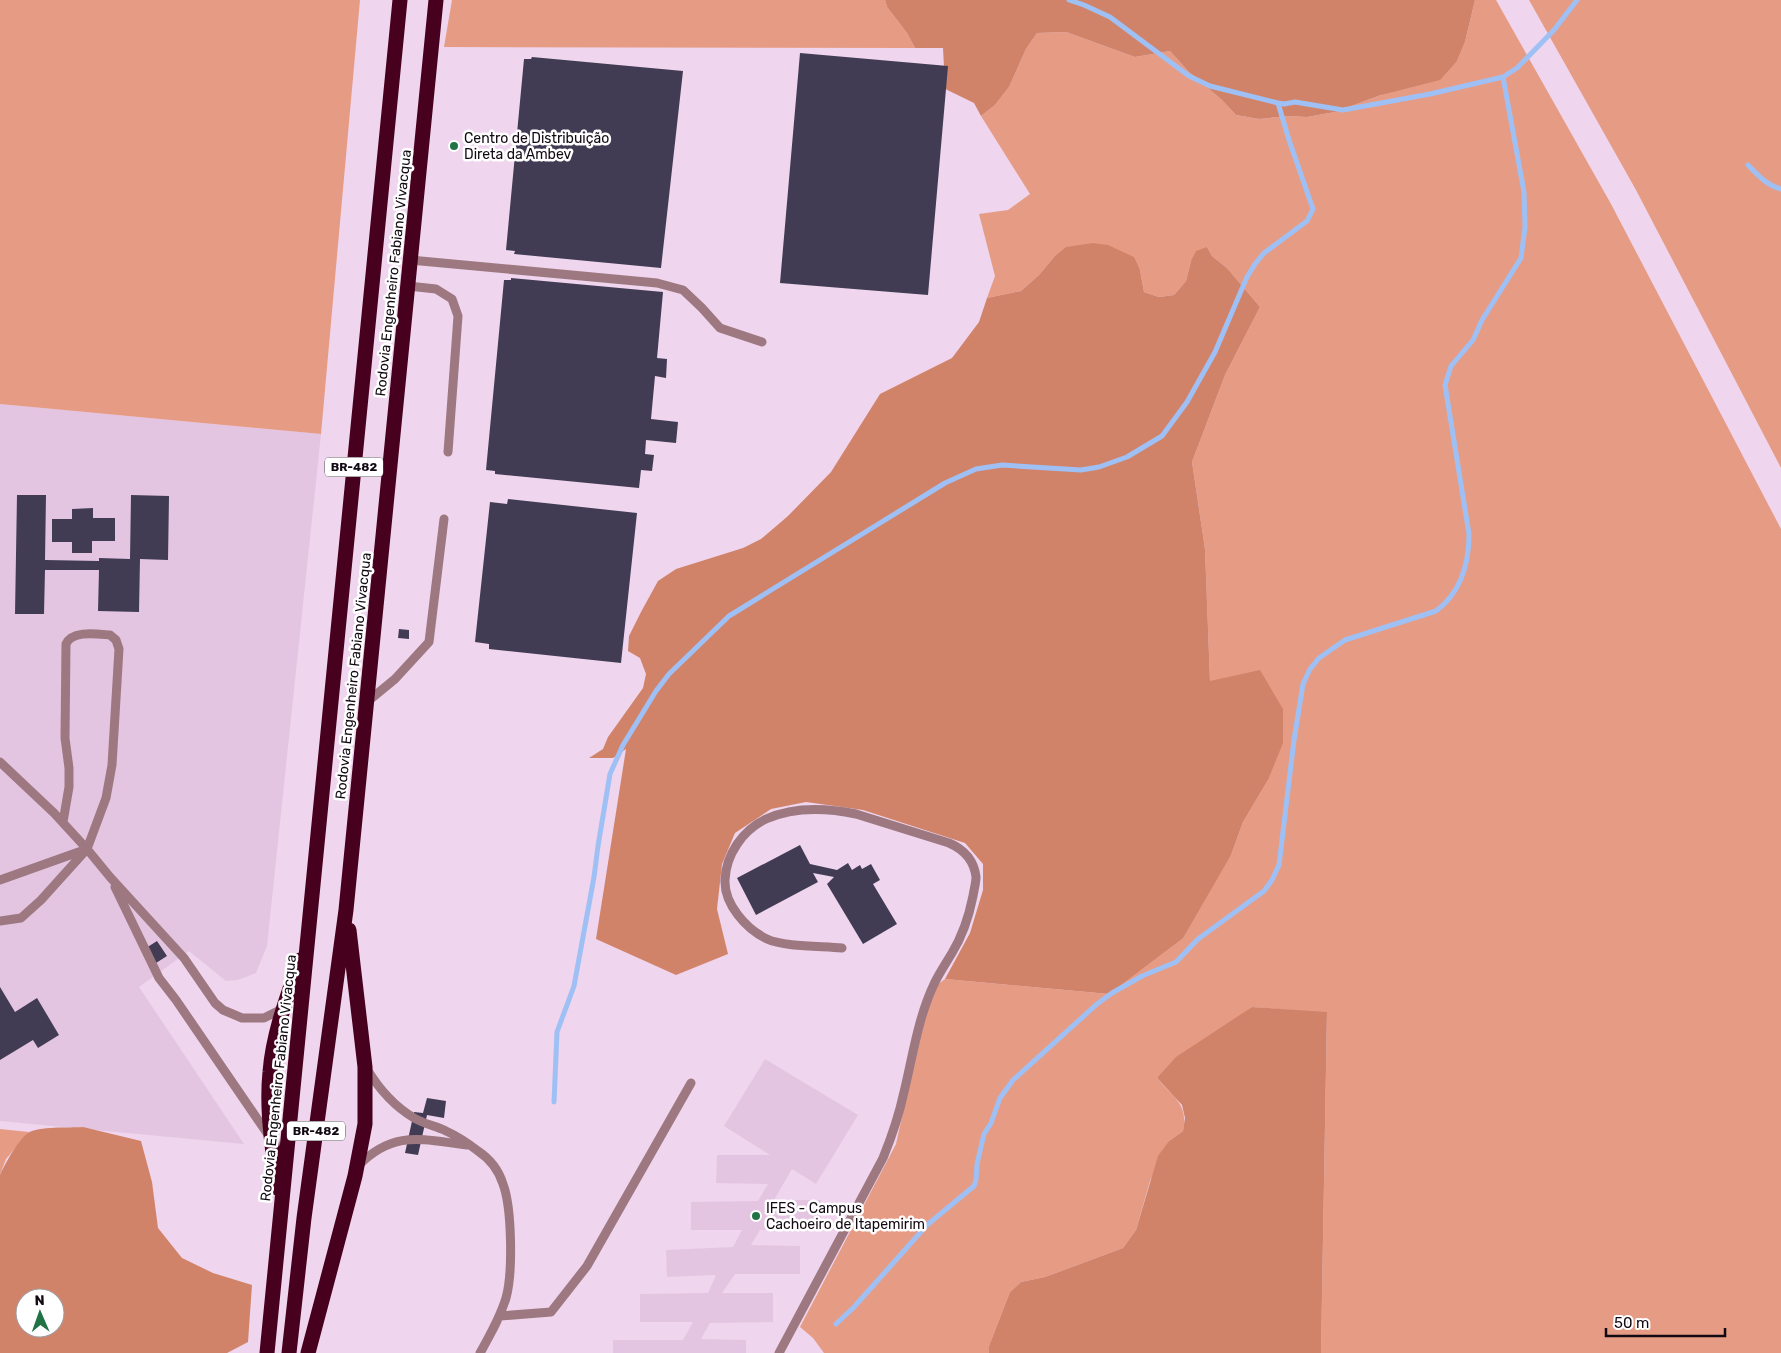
<svg xmlns="http://www.w3.org/2000/svg" width="1781" height="1353" viewBox="0 0 1781 1353" font-family="Rubik,sans-serif">
<rect width="100%" height="100%" fill="#efd5ed"/>
<path fill="#e4c5e1" d="M0,404L321,434L267,946L256,973L238,980L226,981L189,951L139,987L244,1144L0,1121Z
M765,1059L858,1115L816,1184L792,1169L774,1200H821V1230H760L751,1245L800,1246V1274H735L722,1293H773V1322L710,1323L701,1339L746,1340V1353H613V1340H683L693,1322H640V1294L708,1293L716,1275L667,1277L666,1250L733,1247L742,1230H691V1202L758,1201L768,1184L716,1183L717,1155H770L724,1126Z"/>
<path fill="#e69c84" d="M0,0H360L321,434L0,404Z
M452,0H885L887,7L907,33L915,48L444,47Z
M1475,0H1496L1611,204L1781,529V1353H1321L1327,1013L1252,1007L1157,1078C1172,1097 1189,1103 1183,1131L1169,1141L1150,1181L1136,1230L1123,1248L1045,1277L1021,1282L1010,1292L989,1346V1353H824L813,1338L800,1327L896,1144L930,990L945,979L1109,994L1231,855L1243,822L1268,780L1210,681L1205,549L1192,462L1225,375L1260,307L1227,268L1212,256L1207,247L1191,261L1186,281L1174,295L1159,297L1144,292L1140,270L1054,257L1039,275L1021,291L987,298L995,276L979,214L1008,210L1030,194L981,116L995,105L1009,87L1026,49L1037,33L1066,32L1135,57L1170,51L1188,71L1222,100L1236,115L1259,119L1288,116L1307,117L1335,112L1381,95L1457,61L1465,42Z
M1529,0H1781V468L1636,190Z
M0,1129L29,1132L6,1159L0,1175Z"/>
<path fill="#d1836a" fill-rule="evenodd" d="M885,0H1475L1465,42L1457,61L1440,80L1381,95L1335,112L1307,117L1288,116L1259,119L1236,115L1222,100L1188,71L1170,51L1135,57L1066,32L1037,33L1026,49L1009,87L995,105L981,116L974,103L933,83L944,67L943,48H915L907,33L887,7Z
M1093,243L1108,245L1134,257L1140,270L1144,292L1159,297L1174,295L1186,281L1191,261L1196,251L1207,247L1212,256L1227,268L1260,307L1225,375L1192,462L1205,549L1210,681L1260,670L1283,709V743L1268,780L1243,822L1231,855L1183,938L1109,994L945,979L970,933L983,890V864L965,843L863,810L806,802L771,809L735,833L722,864L717,909L728,954L676,975L596,939L626,749L613,758H589L603,749L608,737L643,688L646,674L640,658L628,651L629,636L641,612L658,581L676,569L743,548L761,539L788,516L831,472L880,394L952,358L979,322L987,298L1021,291L1039,275L1054,257L1066,247Z
M1252,1007L1327,1012L1321,1353H989V1346L1010,1292L1021,1282L1045,1277L1123,1248L1136,1230L1158,1156L1169,1141L1183,1131L1185,1118L1182,1105L1157,1078L1176,1057Z
M83,1127L141,1141L152,1182L158,1228L182,1258L213,1273L252,1285L248,1342L227,1353H0V1175C5,1164 18,1140 28,1133C38,1126 70,1128 83,1127ZM25,1298H55V1328H25Z"/>
<g fill="none" stroke-linecap="round" stroke-linejoin="round">
<path stroke="#9fc0f4" stroke-width="5" d="M1069,0L1084,5L1110,17L1189,76L1210,86L1278,103L1284,104L1295,102L1343,110L1430,94L1503,77L1517,68L1554,30L1577,0
M1748,165C1758,175 1767,186 1781,189
M554,1102L557,1032L574,986L594,877L598,846L610,774L623,745L656,691L669,674L729,616L945,483L976,469L1002,465L1081,470L1099,467L1127,457L1162,436L1187,402L1215,352L1247,277L1255,264L1264,253L1307,221L1313,209L1289,140L1278,103
M836,1324L854,1307L927,1225L974,1186L976,1180L977,1164L984,1134L991,1123L1000,1098L1013,1080L1097,1004L1112,993L1142,976L1176,962L1198,939L1264,891L1272,880L1279,865L1294,740L1303,684L1310,669L1319,658L1345,640L1436,611C1460,593 1469,564 1469,534L1445,385L1451,366L1473,340L1482,320L1521,258L1525,227L1524,192L1503,77"/>
</g>
<path fill="#413c54" d="M800,53L948,66L928,295L780,283Z
M532,57L683,71L661,268L514,254L515,251L506,250L524,59H531Z
M511,278L663,292L657,358L667,359L666,378L655,376L651,419L678,422L676,443L646,440L645,454L654,455L652,471L641,470L639,488L495,474V471L486,470L504,280H511Z
M17,495H46L45,560L99,561V558L130,559L131,495L169,496L168,560L140,559L139,612L98,611L99,570H45L44,614H15Z
M508,499L637,513L621,663L489,649V644L475,642L490,502L507,504Z
M93,508V518H115V541H92V553H72V542H52V519H72V509Z
M399,629L409,630V639L398,638Z
M800,845L810,864L837,870L848,863L852,870L860,865L862,869L871,864L880,880L873,884L897,924L863,944L827,884L834,877L813,873L818,882L756,915L737,878Z
M157,941L167,956L156,963L146,948Z
M0,987L15,1012L37,998L59,1035L38,1048L33,1040L0,1060Z
M427,1098L446,1101L444,1118L427,1115L418,1155L405,1153L414,1112L423,1113Z"/>
<g fill="none" stroke-linecap="round" stroke-linejoin="round">
<path stroke="#9d7880" stroke-width="9" d="M410,260L657,283L683,290L702,308L720,328L762,342
M408,286L436,289L452,299L458,316L448,452
M367,702L395,679L429,642L444,519
M0,762L54,813L87,849L110,877L184,958L215,1003L223,1010L242,1018H264L282,1009
M0,880L87,849
M115,887L159,978L176,1000L269,1136
M0,921L21,918L41,900L87,849L106,798L112,765L119,649L116,640L110,635C97,634 72,630 66,644L65,738L69,768V787L63,822
M367,1069C379,1089 394,1106 414,1118C424,1124 436,1126 446,1131C457,1136 469,1144 478,1151C490,1159 499,1171 503,1184C512,1208 513,1273 506,1298C500,1318 490,1335 480,1353
M358,1166C394,1129 423,1140 467,1145
M500,1316L551,1312L587,1266L691,1083
M779,1353L883,1158C892,1136 899,1115 904,1092C913,1055 918,1017 935,982C940,972 946,963 952,953C963,935 969,916 973,896C974,889 976,883 976,877C974,860 963,849 949,843L856,814C827,808 793,807 766,819C743,830 726,854 725,880C724,904 746,929 767,939C784,947 822,946 842,948"/>
<path stroke="#47001e" stroke-width="15" d="M277,1188C273,1149 266,1111 270,1072C273,1034 287,997 300,960
M267,1353L400,0
M289,1353L304,1218L346,910L436,0
M308,1353L355,1176L365,1124V1067L349,930"/>
</g>
<g fill="#207345" stroke="#fff" stroke-width="2">
<circle cx="454" cy="146" r="5"/>
<circle cx="756" cy="1216" r="5"/>
</g>
<g text-anchor="middle" stroke-width="5" stroke-linejoin="round" paint-order="stroke">
<g fill="#fff" stroke="#595459" stroke-width="1">
<rect x="325" y="457.5" width="58" height="19" rx="4"/>
<rect x="287" y="1121.5" width="58" height="19" rx="4"/>
</g>
<g font-size="12" font-weight="bold" fill="#120a12">
<text x="354" y="471">BR-482</text>
<text x="316" y="1135">BR-482</text>
</g>
<g font-size="14" fill="#120a12" stroke="#fff" text-anchor="start">
<text x="464" y="143">Centro de Distribuição<tspan x="464" dy="16">Direta da Ambev</tspan></text>
<text x="766" y="1213">IFES - Campus<tspan x="766" dy="16">Cachoeiro de Itapemirim</tspan></text>
</g>
<g font-size="14" fill="#120a12" stroke="#fff">
<text transform="translate(393 273) rotate(-84)" y="5">Rodovia Engenheiro Fabiano Vivacqua</text>
<text transform="translate(353 676) rotate(-84)" y="5">Rodovia Engenheiro Fabiano Vivacqua</text>
<text transform="translate(278 1078) rotate(-84)" y="5">Rodovia Engenheiro Fabiano Vivacqua</text>
</g>
</g>
<g transform="translate(40 1313) rotate(358)"><circle r="24" fill="#ffffff" stroke="#a09da0"/>
<path d="M0-4L9 19L0 12L-9 19Z" fill="#207345"/>
<text y="-8" font-size="14" font-weight="bold" text-anchor="middle" fill="#120a12">N</text>
</g>
<path d="M1606 1328v8h119v-8" fill="none" stroke="#120a12" stroke-width="2.5"/>
<text x="1614" y="1328" font-size="15" fill="#120a12" stroke="#ffffff" stroke-width="4" paint-order="stroke">50 m</text>
</svg>
